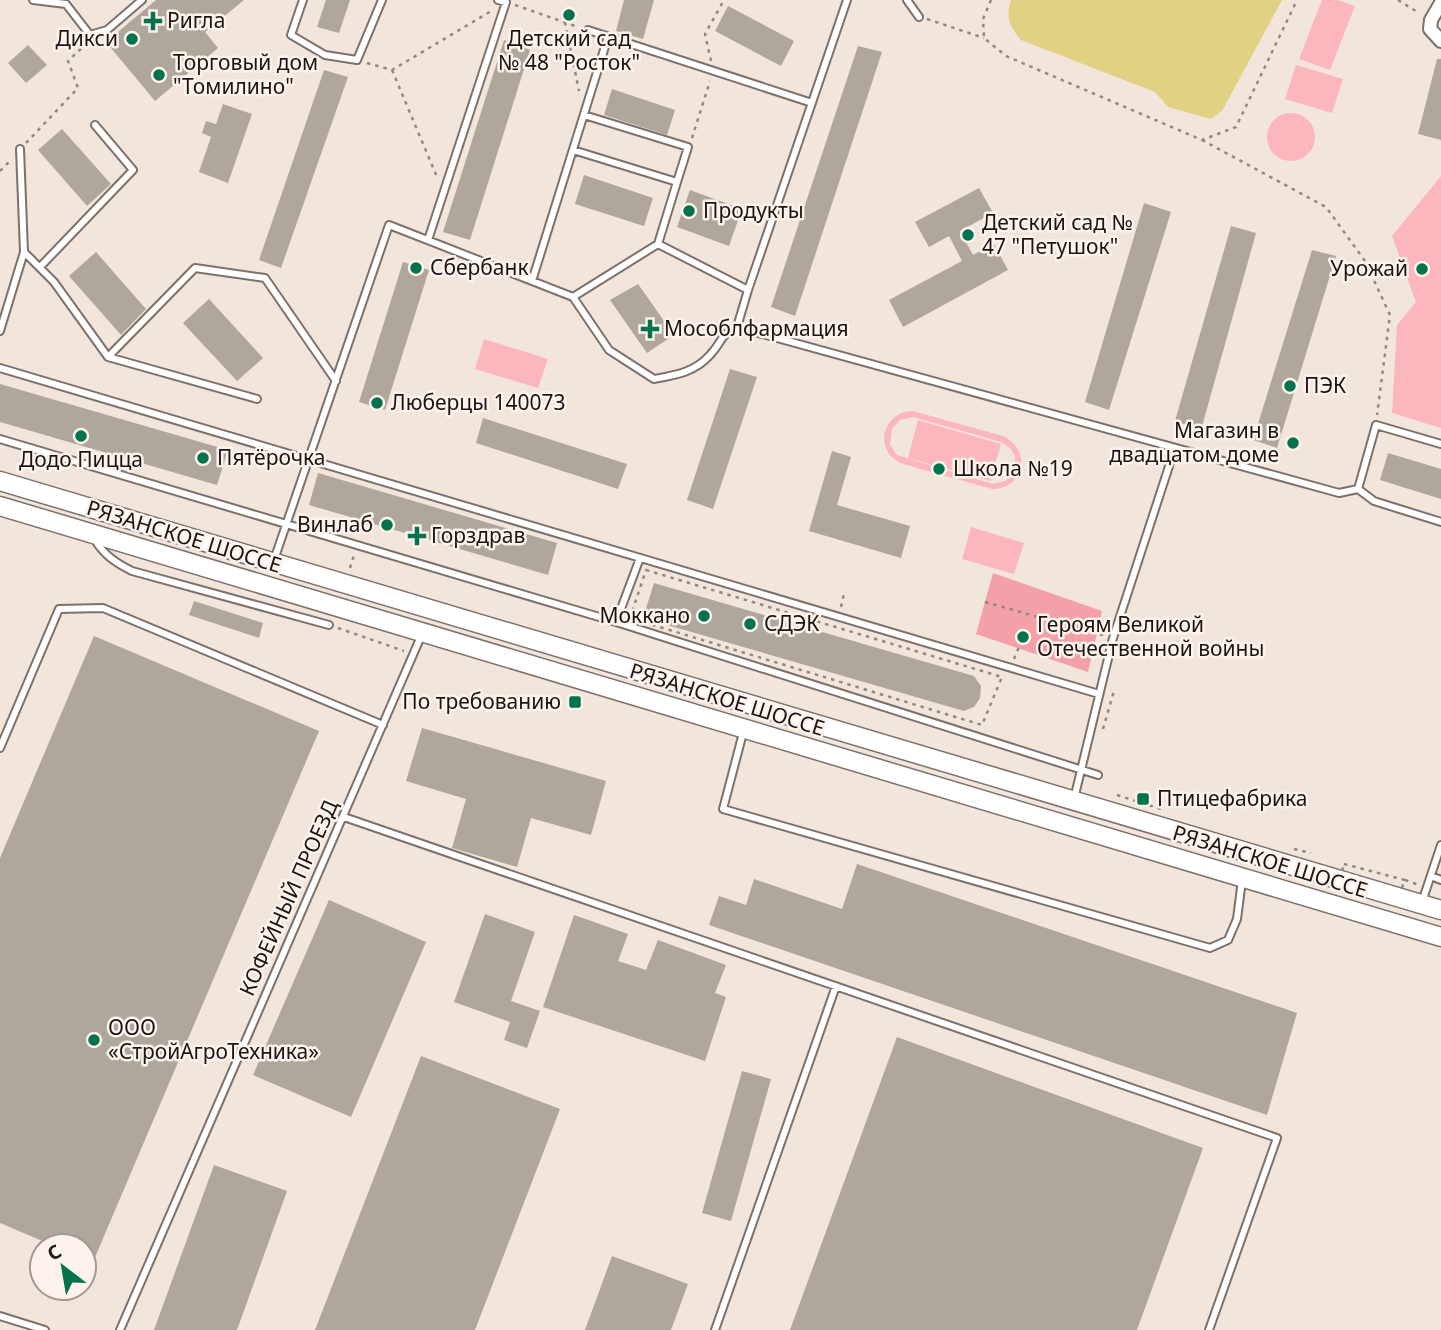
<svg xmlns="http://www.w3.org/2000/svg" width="1441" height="1330" viewBox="0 0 1441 1330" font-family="'Noto Sans',sans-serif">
<rect width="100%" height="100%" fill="#f2e5dc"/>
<path fill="#fbb7bd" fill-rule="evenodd" d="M1322,0H1338L1355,6L1330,70L1299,59Z
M1296,65L1343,79L1332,113L1285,99Z
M1267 137a24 24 0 1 1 48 0a24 24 0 1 1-48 0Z
M1441,176V428L1392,413L1397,325L1416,302L1392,236Z
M484,339L548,359L538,388L475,369Z
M913,411L1003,436C1032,449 1025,489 992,489L903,464C873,452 881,412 913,411ZM913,417L1001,442L1011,449L1015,456L1014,473L1005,481L993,484L897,455L890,445L892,429L900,420Z
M918,420L1001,444L990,481L908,458Z
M971,527L1024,543L1014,574L962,559Z"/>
<path fill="#f3a0a8" d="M993,573L1102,611L1088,672L976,634Z"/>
<path fill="#e1d183" d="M1011,0H1282L1222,111L1211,119L1168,107L1155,92L1021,40C1010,27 1005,17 1011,0Z"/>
<path fill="#afa79c" d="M156,0H244L205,32L218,48L155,101L106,42Z
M326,0H350L339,33L317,27Z
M624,0H654L643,39L616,31Z
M728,6L794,41L781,66L715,31Z
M504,40L530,50L470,240L443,232Z
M28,45L47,65L26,83L8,63Z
M858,46L882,52L795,316L771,307Z
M1437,59H1441V140L1418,134Z
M324,70L348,77L281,268L259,260Z
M612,89L675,110L667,135L604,115Z
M223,104L252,114L228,183L199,172L211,137L202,133L206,121L216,124Z
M62,129L111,184L87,206L38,150Z
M584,175L653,198L644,226L575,204Z
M979,188L993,213L960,231L973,255L994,244L1008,270L903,327L889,300L962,261L949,236L929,247L915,222Z
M690,190L742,209L729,246L677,227Z
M1144,203L1171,212L1109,410L1085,402Z
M1231,226L1256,233L1201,430L1175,421Z
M1312,250L1336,256L1277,448L1253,440Z
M96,252L146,309L121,335L69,276Z
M403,262L429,270L385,410L359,402Z
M638,284L674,335L647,353L610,300Z
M209,299L263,358L237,381L183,323Z
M730,369L757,377L713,509L687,500Z
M0,384L228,450L217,485L0,422Z
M483,418L627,464L618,489L476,443Z
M832,451L851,457L837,505L910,526L901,558L809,531Z
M1388,453L1441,469V499L1380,480Z
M318,473L557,543L548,575L309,505Z
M654,583L974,676L981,686L980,698L974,707L964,711L643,618Z
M194,601L263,623L259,638L189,615Z
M94,636L319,731L93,1262L84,1259V1246H54L0,1223V858Z
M422,728L606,781L591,835L531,818L517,867L452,848L466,799L406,781Z
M857,864L1297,1013L1267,1115L709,925L719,896L746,905L754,879L842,909Z
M329,900L426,942L351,1117L253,1075Z
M485,914L535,932L511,1001L540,1011L527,1048L504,1040L510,1022L454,1002Z
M574,915L628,934L618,961L646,970L658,940L726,965L715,993L726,997L705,1061L543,1007Z
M897,1037L1203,1148L1137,1330H790Z
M421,1056L560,1109L475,1330H315Z
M742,1071L771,1079L731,1221L702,1213Z
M214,1165L287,1191L237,1330H154Z
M612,1256L688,1284L671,1330H585Z"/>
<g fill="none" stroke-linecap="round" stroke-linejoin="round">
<g stroke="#7d7169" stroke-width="10">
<path id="lane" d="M33,0L66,4L90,35L107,30L142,0
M303,0L291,35L325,55L357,60L382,0
M907,0L919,17
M588,30L812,103
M584,115L688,147L677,182
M20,149L24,252L54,282L108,357L195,268L265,278L336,381
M573,150L677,182L658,244
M428,240L506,2L498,0
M40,267L133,170L95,125
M532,281L608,37
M748,290L847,0
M573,297L658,244L748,290L737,327
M0,331L24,252
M108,357L257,399
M0,368L1099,694
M0,439L616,622L640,558
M1441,444L1376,425L1358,489L1374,501L1441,522
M95,540C104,555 116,563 132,571L329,625
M274,560L389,225L573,297L609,350L654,379C676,375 695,372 710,355C723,341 718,337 737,327L1339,493L1358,489
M616,622L1098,775
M744,729L723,809L1210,948L1228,940L1237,919L1242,880
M0,748L59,609L103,608L383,725
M1074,799L1113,638L1175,448
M344,817L1277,1138L1209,1330
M1431,876L1441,880
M1422,902L1441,845
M0,1316L45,1330
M120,1330L422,634
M715,1330L836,986"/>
</g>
<g stroke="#7d7169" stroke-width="16">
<path id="street" d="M1441,3L1431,20L1430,29L1441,41"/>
</g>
<g stroke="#7d7169" stroke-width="21">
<path id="primary" d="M0,481L1441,910
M0,506L1441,937"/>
</g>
<path stroke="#928982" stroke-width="2.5" stroke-dasharray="3.5 5" stroke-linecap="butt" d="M991,0L983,19L984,38L1006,56L1202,140L1236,127L1297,0
M1398,0L1419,13
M515,5L578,27
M927,19L984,38
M565,22L579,91
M711,61L705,34L724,0
M367,63L392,70L493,10
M392,70L437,177
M692,138L710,81
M1202,140L1326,207L1365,261L1390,315L1377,415
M26,143L78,88L68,61L87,43
M0,171L10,161
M350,568L354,555
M646,570L1002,677L982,725L630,618Z
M985,602L1103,635
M841,607L844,594
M338,628L404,651
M1014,659L1023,637
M1103,729L1114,691L1111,690
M1117,795L1164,810
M1294,849L1311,853
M1344,864L1405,880L1401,890L1342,871Z
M1405,880L1419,885"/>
<use href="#lane" stroke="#fff" stroke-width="6"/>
<use href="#street" stroke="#fff" stroke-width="12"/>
<use href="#primary" stroke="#fff" stroke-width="18"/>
</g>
<g fill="#03734c" stroke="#fef3ec" stroke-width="2.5">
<circle cx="569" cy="15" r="7"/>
<path d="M149.5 10.5h7v7h7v7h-7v7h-7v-7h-7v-7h7z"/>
<circle cx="132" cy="39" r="7"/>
<circle cx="159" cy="75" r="7"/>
<circle cx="689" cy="211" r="7"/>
<circle cx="968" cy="235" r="7"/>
<circle cx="416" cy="268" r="7"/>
<circle cx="1422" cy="269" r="7"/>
<path d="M646.5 318.5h7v7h7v7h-7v7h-7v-7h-7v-7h7z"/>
<circle cx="1290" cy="386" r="7"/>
<circle cx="377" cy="403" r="7"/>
<circle cx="81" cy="436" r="7"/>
<circle cx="1293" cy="443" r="7"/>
<circle cx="203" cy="458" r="7"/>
<circle cx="939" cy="469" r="7"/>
<circle cx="387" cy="525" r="7"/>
<path d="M413.5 525.5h7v7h7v7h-7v7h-7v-7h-7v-7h7z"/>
<circle cx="704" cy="616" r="7"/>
<circle cx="750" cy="624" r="7"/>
<circle cx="1023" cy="637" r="7"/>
<rect x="568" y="695" width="14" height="14" rx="3.5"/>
<rect x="1136" y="792" width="14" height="14" rx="3.5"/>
<circle cx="94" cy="1040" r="7"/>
</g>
<g text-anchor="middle" stroke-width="5" stroke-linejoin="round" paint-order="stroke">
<g font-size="21" fill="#1a1512" stroke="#fef3ec" text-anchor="start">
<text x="167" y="28">Ригла</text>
<text x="118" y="46" text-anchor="end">Дикси</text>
<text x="569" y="46" text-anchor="middle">Детский сад<tspan x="569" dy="24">№ 48 "Росток"</tspan></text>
<text x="173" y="70">Торговый дом<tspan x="173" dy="24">"Томилино"</tspan></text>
<text x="703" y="218">Продукты</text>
<text x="982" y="230">Детский сад №<tspan x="982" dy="24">47 "Петушок"</tspan></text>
<text x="430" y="275">Сбербанк</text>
<text x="1408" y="276" text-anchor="end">Урожай</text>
<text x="664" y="336">Мособлфармация</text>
<text x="1304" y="393">ПЭК</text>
<text x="391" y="410">Люберцы 140073</text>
<text x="1279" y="438" text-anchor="end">Магазин в<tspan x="1279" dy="24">двадцатом доме</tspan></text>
<text x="217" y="465">Пятёрочка</text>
<text x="81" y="467" text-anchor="middle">Додо Пицца</text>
<text x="953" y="476">Школа №19</text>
<text x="373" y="532" text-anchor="end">Винлаб</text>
<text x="431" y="543">Горздрав</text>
<text x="690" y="623" text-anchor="end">Моккано</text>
<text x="764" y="631">СДЭК</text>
<text x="1037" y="632">Героям Великой<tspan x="1037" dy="24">Отечественной войны</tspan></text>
<text x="561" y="709" text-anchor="end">По требованию</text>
<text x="1157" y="806">Птицефабрика</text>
<text x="108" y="1035">ООО<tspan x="108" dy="24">«СтройАгроТехника»</tspan></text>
</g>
<g font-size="21" fill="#1a1512" stroke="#fef3ec">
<text transform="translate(184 537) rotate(17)" y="7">РЯЗАНСКОЕ ШОССЕ</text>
<text transform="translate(727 700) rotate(17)" y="7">РЯЗАНСКОЕ ШОССЕ</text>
<text transform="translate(1270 862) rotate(17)" y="7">РЯЗАНСКОЕ ШОССЕ</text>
<text transform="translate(289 898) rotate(-66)" y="7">КОФЕЙНЫЙ ПРОЕЗД</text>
</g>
</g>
<g transform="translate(63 1267) rotate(329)"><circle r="33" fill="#fef3ec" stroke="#a39a95" stroke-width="2"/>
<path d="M0-5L12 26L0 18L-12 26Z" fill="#03734c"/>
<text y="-10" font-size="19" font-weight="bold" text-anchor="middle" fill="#1a1512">С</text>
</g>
</svg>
